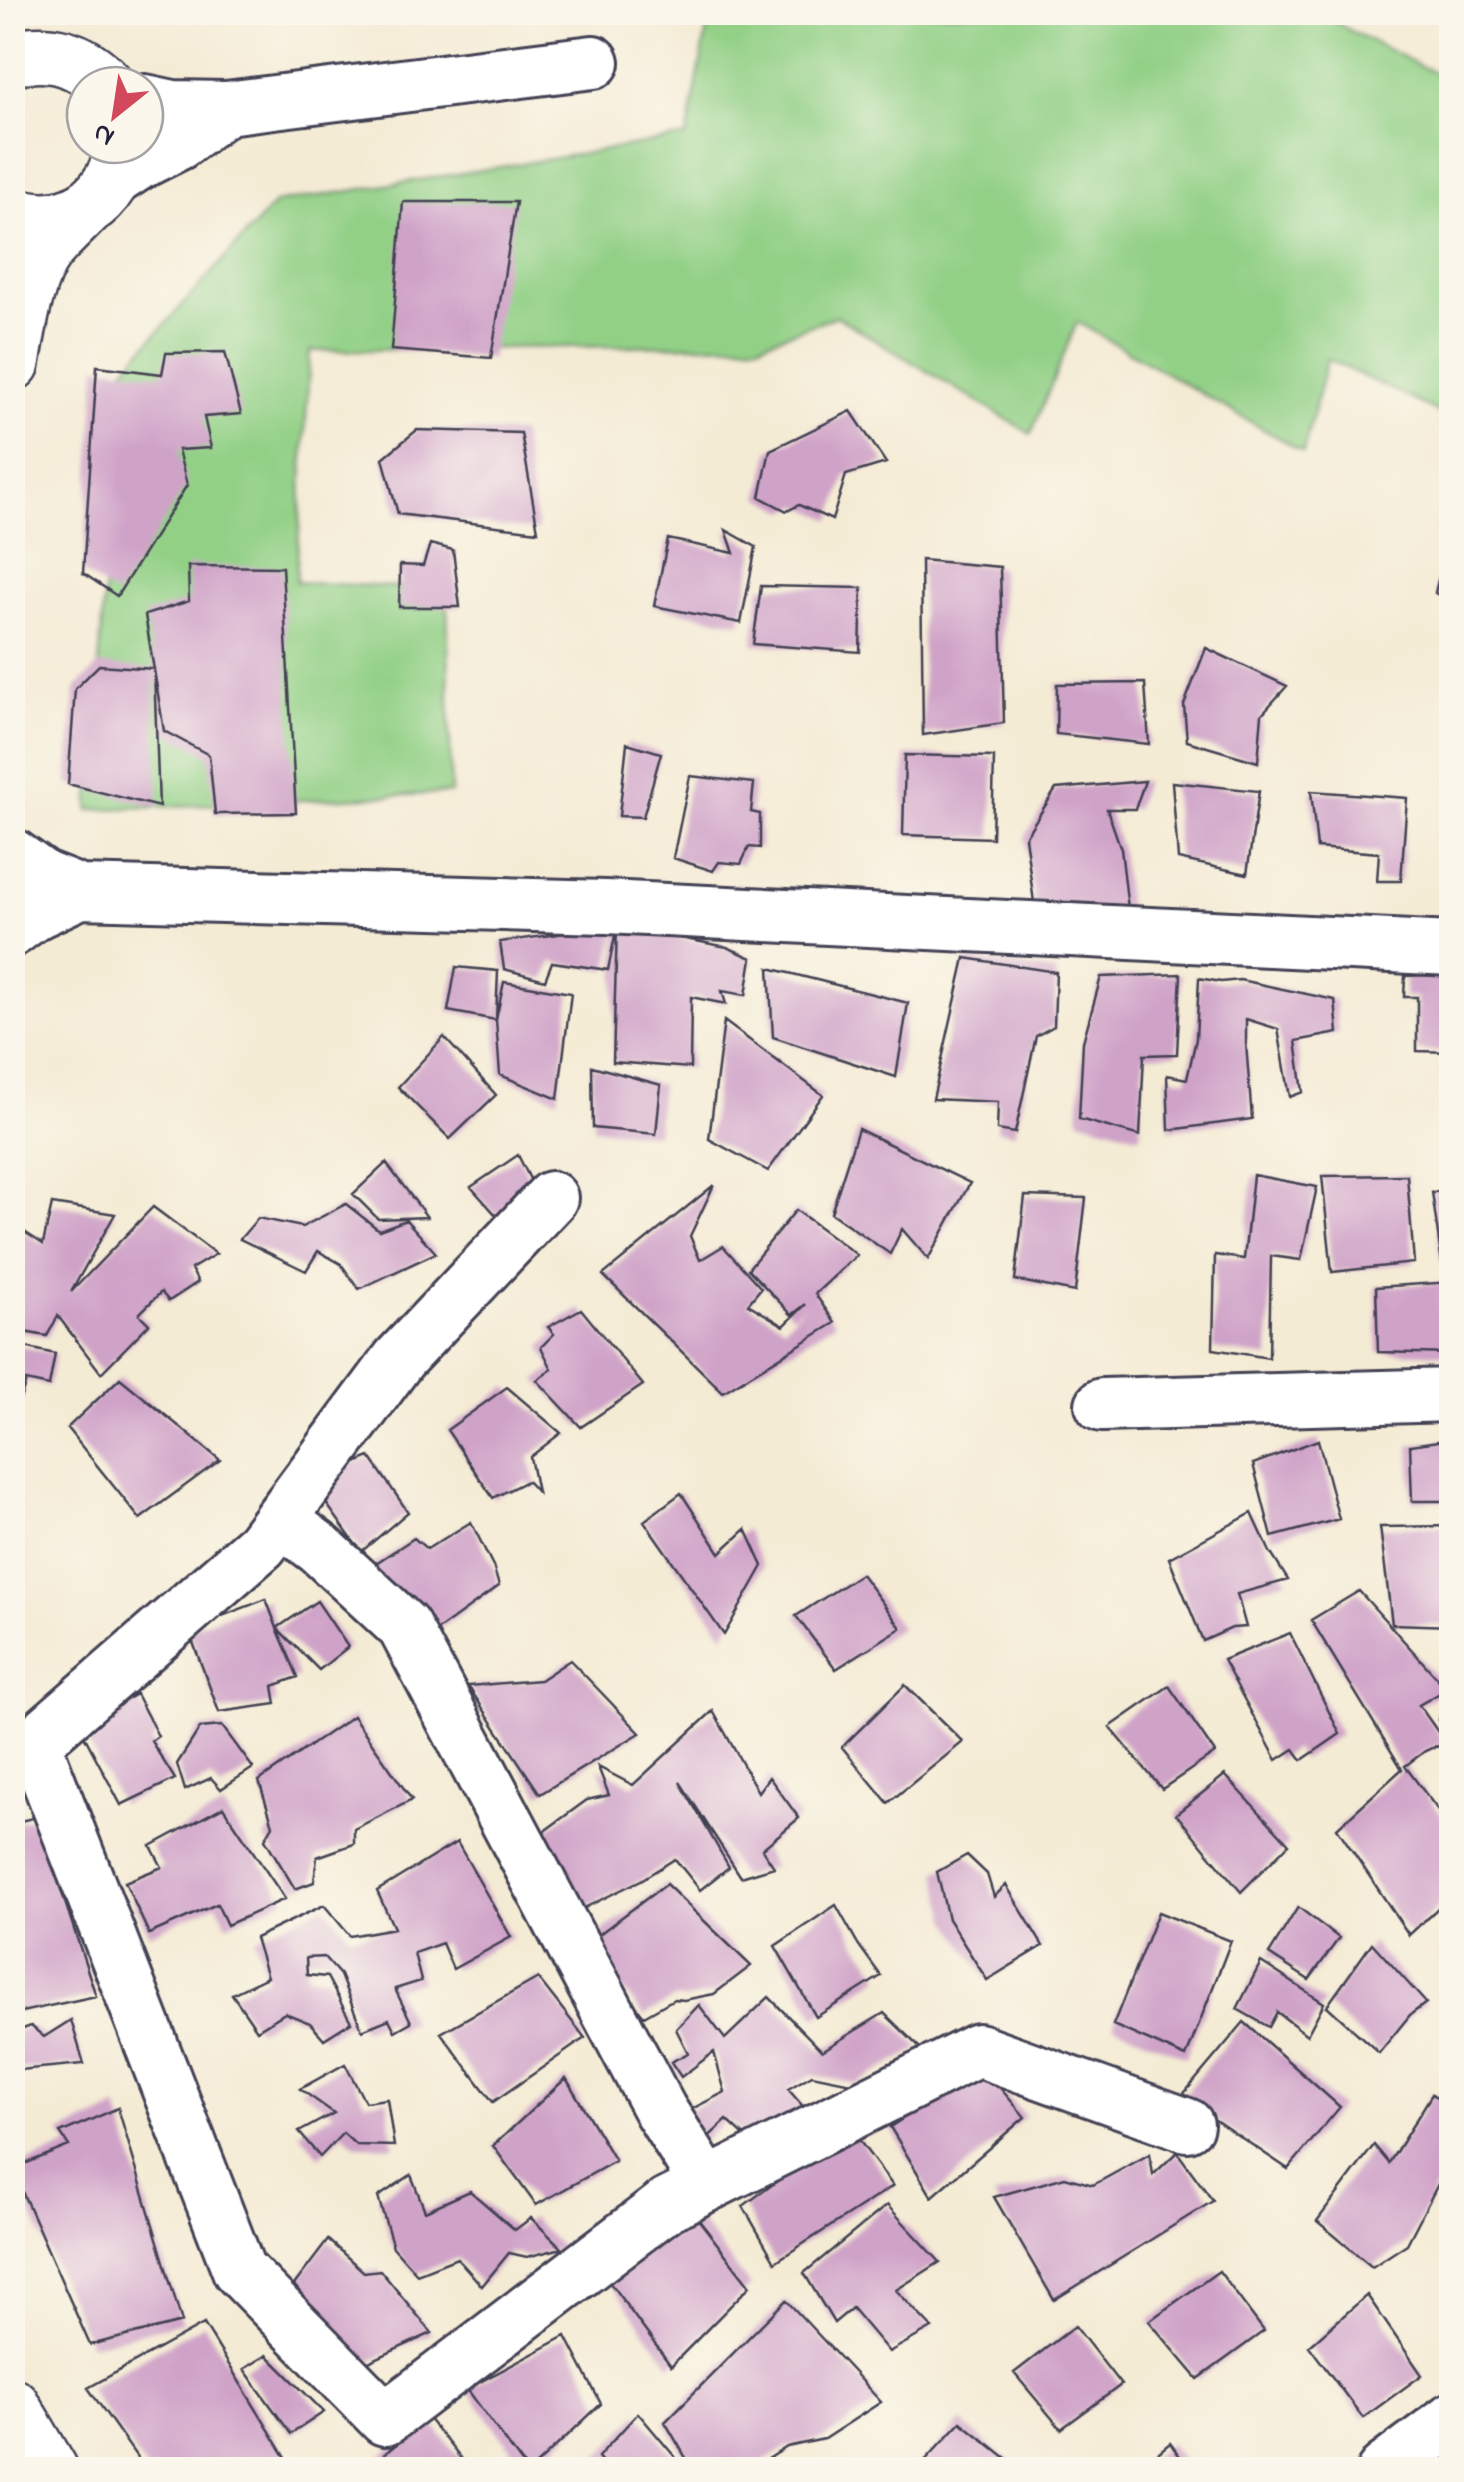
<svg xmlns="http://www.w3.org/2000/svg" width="1464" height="2482" viewBox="0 0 1464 2482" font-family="'Indie Flower',sans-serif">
<rect width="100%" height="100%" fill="#fbf7ec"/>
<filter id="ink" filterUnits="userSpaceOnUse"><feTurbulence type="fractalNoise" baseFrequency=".01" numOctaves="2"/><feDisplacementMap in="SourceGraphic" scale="20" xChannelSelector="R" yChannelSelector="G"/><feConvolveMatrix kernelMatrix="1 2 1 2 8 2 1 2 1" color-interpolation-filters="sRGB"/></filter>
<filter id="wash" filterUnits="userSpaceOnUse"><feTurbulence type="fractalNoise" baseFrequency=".0048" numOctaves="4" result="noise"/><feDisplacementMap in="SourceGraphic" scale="40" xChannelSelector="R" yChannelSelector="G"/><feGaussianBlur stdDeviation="2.25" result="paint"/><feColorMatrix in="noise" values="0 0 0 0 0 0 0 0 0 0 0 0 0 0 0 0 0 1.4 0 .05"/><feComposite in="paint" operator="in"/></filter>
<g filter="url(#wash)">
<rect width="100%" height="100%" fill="#f4ebd4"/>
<path fill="#92d086" stroke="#5a7960" stroke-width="2.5" d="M710,13H1321L1349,30L1451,81V418L1327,359L1303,452L1077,322L1031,434L836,316L759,344L310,351L296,582L447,590L451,793L89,810L119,375L275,203L687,137Z"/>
<g id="blocks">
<path fill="#cfa2c8" d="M403,202H516L491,358L391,350Z
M225,352L241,414L204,417L211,448L178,450L187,485L117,596L83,573L97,366L162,374L166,353Z
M851,411L886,463L846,475L832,520L799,505L787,511L760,497L770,450Z
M417,430L521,433L538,531L398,514L383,458Z
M726,530L756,547L741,623L654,606L668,539L734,553Z
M1450,531H1452V603L1435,593Z
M430,544L453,550L460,607H399L400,565L423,566Z
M921,560L1000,567L1004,723L923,735Z
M188,566L282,567L296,813L215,814L209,755L164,731L145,615L189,601Z
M761,586L862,588L860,652L753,644Z
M1206,648L1287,686L1262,714L1258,762L1187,741L1184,705Z
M99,665L154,669L159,807L68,784L75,689Z
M1145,683L1149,744L1056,734L1057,684Z
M627,743L661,753L643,817L619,816Z
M905,755L994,757L992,838L903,835Z
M690,776L754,783L751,812L760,814V848L749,847L741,864L719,862L713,871L673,858Z
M1145,781L1135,809H1107L1121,849L1129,917H1036L1025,837L1056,789Z
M1172,782L1259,791L1247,874L1178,859Z
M1311,791L1407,798L1401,881H1377L1379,853L1317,848Z
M617,926L608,970L552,962L545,980L504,969L500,942Z
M617,926L727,947L752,958L746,995L722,991L726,1004L691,997L690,1068L613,1062Z
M965,958L1056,972L1054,1026L1036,1036L1015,1133L997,1130L998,1102L933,1099Z
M456,967L498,971L496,1020L504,982L571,993L558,1099L500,1075L496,1020L448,1011Z
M769,968L908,1003L896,1077L773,1037Z
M1181,974L1177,1054L1144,1055L1140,1136L1079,1119L1083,1042L1101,977Z
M1452,974V1052L1417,1051V997H1404L1405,976Z
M1199,978L1221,982L1240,980L1335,1000L1338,1033L1296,1041L1303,1092L1290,1097L1278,1029L1246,1019V1044L1252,1119L1169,1130L1167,1075L1187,1079L1196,1039Z
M724,1021L823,1095L768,1171L709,1139Z
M444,1037L496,1095L450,1139L398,1087Z
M592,1066L661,1085L656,1134L593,1128Z
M858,1129L970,1183L928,1259L902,1229L890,1254L831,1213Z
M518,1155L536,1191L497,1216L471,1187Z
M386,1163L427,1217L378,1219L353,1194Z
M1253,1175L1317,1187L1301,1260L1271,1256L1269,1358L1213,1349L1215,1255L1244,1259Z
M1407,1175L1414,1263L1332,1272L1322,1176Z
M714,1185L690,1236L700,1260L723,1246L761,1288L748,1304L784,1326L806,1304L792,1315L748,1269L796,1210L857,1255L815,1294L835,1323L723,1392L603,1275Z
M1432,1192H1452V1276L1444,1278Z
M1025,1196L1086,1198L1075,1292L1015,1280Z
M52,1204L115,1214L71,1292L153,1207L216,1254L191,1269L198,1282L169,1301L161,1292L139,1314L149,1324L101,1373L58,1316L47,1336L12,1330V1224L43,1244Z
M346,1204L379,1230L406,1220L436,1253L359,1289L341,1264L318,1251L306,1271L240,1239L258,1218L302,1227Z
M1452,1282V1354L1378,1352L1376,1287Z
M581,1309L643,1385L581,1427L537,1380L552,1369L541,1347L554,1334L548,1327Z
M12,1344L55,1354L49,1386L26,1381L13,1421Z
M120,1378L220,1460L140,1519L67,1428Z
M507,1387L561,1433L530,1457L537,1492L527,1481L493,1498L447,1430Z
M1452,1439V1501H1412L1410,1445Z
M1318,1440L1339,1519L1272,1537L1253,1464Z
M370,1457L408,1512L361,1552L316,1489L333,1466L358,1462Z
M681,1493L720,1553L746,1529L763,1566L724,1635L644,1521Z
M1252,1513L1270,1552L1288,1580L1237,1594L1246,1627L1232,1628L1203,1641L1169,1558Z
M471,1522L493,1566L499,1586L438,1630L434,1643L361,1573L414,1538L427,1549Z
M1452,1526V1626L1392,1624L1380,1527Z
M861,1574L901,1628L836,1669L796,1616Z
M1359,1591L1447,1689L1452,1678V1726L1439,1720L1447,1689L1419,1705L1445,1742L1425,1751L1405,1766L1452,1829V1895L1409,1935L1337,1828L1402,1769L1311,1620Z
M266,1599L277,1628L317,1601L348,1647L319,1670L277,1628L298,1677L273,1686L276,1704L219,1712L188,1629Z
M1290,1633L1340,1734L1302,1760L1294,1749L1277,1760L1223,1660Z
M570,1660L640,1733L540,1794L468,1686L540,1680Z
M905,1685L963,1742L888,1803L842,1747Z
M1169,1686L1215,1753L1162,1789L1110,1727Z
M136,1694L158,1736L151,1741L175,1779L121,1805L79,1726Z
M713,1711L758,1792L769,1777L799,1818L762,1849L774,1867L741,1877L680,1782L729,1867L700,1890L675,1859L641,1880L570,1915L521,1848L587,1800L609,1795L598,1767L633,1785Z
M353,1716L412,1800L354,1829V1844L317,1857L314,1882L295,1889L265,1839L273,1825L259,1781Z
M222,1726L253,1768L221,1789L211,1778L185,1790L177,1764L200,1728Z
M1225,1775L1289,1844L1241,1892L1176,1814Z
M223,1807L285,1899L227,1925L217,1904L149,1934L125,1882L162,1867L151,1846Z
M37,1817L96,1996L12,2014V1823Z
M457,1842L511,1937L453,1969L442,1943L414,1953L421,1981L395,1989L411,2022L395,2031L389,2019L362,2030L340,1975L324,1957L306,1958L307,1975L327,1977L351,2022L324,2039L310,2023L285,2013L257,2030L232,1994L267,1977L255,1938L324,1905L350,1936L394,1928L377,1891Z
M967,1855L987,1874L994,1897L1006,1885L1043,1946L987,1980L948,1919L937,1872Z
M666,1884L751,1966L714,1994L684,2000L674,1999L644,2016L586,1944Z
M836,1905L858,1944L881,1976L816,2017L775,1946Z
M1298,1907L1339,1938L1309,1980L1269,1954Z
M1158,1912L1231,1941L1186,2057L1113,2025Z
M1372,1943L1426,2003L1410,2015L1379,2053L1327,2006Z
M1261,1962L1324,2003L1307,2035L1277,2012L1269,2027L1237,2009Z
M538,1978L585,2038L493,2102L441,2033Z
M769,1997L822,2051L884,2013L920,2048L856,2084L812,2075L788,2089L813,2118L753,2144L727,2120L702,2143L682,2114L725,2092L714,2052L681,2077L671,2062L688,2053L676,2029L699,2005L725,2039Z
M71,2020L84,2064L19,2070L12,2052V2033L31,2026L44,2037Z
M1244,2022L1340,2107L1288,2169L1181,2097Z
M345,2064L365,2102L387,2099L394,2146L356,2145L343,2133L320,2157L299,2132L334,2113L300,2089Z
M982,2067L1025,2117L932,2197L890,2127Z
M566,2078L615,2161L536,2205L493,2146Z
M1432,2094L1452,2108V2157L1407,2244L1372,2267L1317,2221L1374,2145L1389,2163Z
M118,2108L182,2322L90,2345L12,2169L69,2146L60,2133Z
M850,2128L893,2186L775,2262L743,2206Z
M1177,2152L1213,2201L1054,2300L994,2197L1065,2177L1093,2185L1150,2154L1153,2175Z
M411,2175L425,2211L470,2191L515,2230L531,2218L562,2248L527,2257L509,2253L482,2286L457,2258L417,2274L393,2247L378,2197Z
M887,2205L940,2262L896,2290L932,2328L889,2352L852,2308L834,2323L804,2273Z
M691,2210L750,2286L671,2366L610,2283Z
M328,2240L364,2272L380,2270L432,2333L360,2366L294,2285Z
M1219,2271L1264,2331L1198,2379L1149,2321Z
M1367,2295L1422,2375L1363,2418L1309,2346Z
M786,2300L881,2402L824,2439L787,2447L751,2470H693L665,2422Z
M204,2324L291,2466L284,2470H146L88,2388Z
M1075,2326L1121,2385L1061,2429L1014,2373Z
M566,2336L601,2404L531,2470H527L467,2389Z
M267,2355L324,2412L291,2434L244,2369Z
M638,2413L686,2470H608L598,2457Z
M428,2418L470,2470H365Z
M961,2422L1021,2470H923L920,2466Z
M1170,2443L1190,2470H1137Z"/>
</g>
</g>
<g filter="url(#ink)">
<use href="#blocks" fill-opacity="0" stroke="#424052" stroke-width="2.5"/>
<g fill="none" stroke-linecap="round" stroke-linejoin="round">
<g stroke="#424052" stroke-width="58">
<path id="minor" d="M145,101L173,107L226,108L593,62
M113,180L139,163L179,143L226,108
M12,855L44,878L80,892L606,907L1452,949
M12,930L35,913L80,892
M1102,1405L1452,1395
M280,1519L320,1549L404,1627L660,2110L707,2185
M34,1743L239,2270L385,2419L667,2205L978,2050L1187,2125
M12,1758L34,1743L261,1545L399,1359L551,1198
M1384,2470L1452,2419"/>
</g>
<g stroke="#424052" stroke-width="60">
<path id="secondary" d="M12,58C48,49 81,57 106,85
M12,215C70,232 113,203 124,145
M12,363C18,329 25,277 46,249C58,235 72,222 85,209
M12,2406L50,2470"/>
</g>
<use href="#minor" stroke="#fff" stroke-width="52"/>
<use href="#secondary" stroke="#fff" stroke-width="55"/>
</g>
</g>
<rect width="1464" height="2482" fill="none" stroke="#fbf7ec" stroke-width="50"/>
<g transform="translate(115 115) rotate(210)"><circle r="48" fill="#fbf7ec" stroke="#a4a2a5" stroke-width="2.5"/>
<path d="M0-8L18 38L0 25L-18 38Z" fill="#d1495b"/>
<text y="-15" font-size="28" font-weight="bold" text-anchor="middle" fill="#22223b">N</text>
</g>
</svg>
